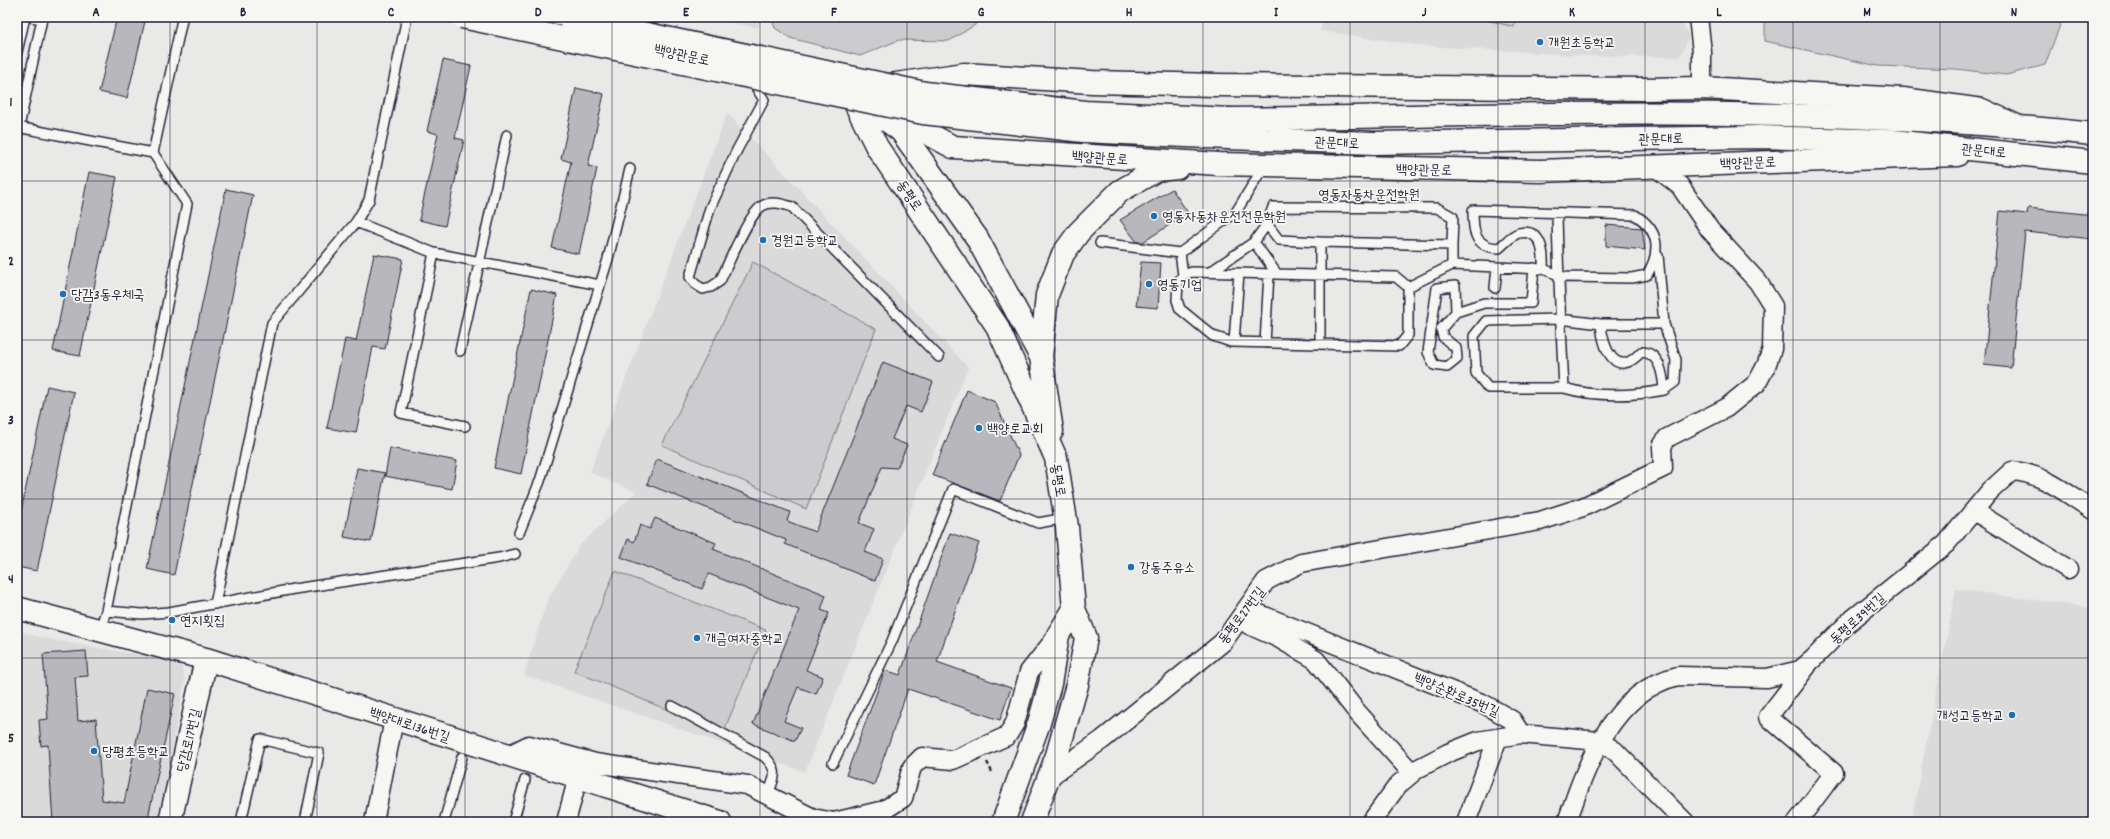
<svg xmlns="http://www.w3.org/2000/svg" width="2110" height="839" viewBox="0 0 2110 839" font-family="Dekko,'Poor Story',sans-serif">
<rect width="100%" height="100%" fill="#e9e9e7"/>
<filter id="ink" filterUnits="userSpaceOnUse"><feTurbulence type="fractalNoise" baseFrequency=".025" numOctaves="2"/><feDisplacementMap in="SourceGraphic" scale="8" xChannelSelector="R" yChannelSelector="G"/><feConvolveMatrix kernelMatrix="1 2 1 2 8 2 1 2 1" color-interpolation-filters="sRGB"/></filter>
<g filter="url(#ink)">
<path fill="#dadada" d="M704,17H762L758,28Z
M1324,17H1680L1689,37L1680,57L1592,56L1425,46L1320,31Z
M727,113L968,367L805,772L524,675L547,601L579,546L636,492L590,472Z
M1956,589L2093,608V822H1911Z
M17,631L53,640L180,662L185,680L158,822H17Z"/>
<path fill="#ccccce" stroke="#777784" d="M771,17H978L975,25L949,41L899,40L860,56L790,38L775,28Z
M1475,17H1517L1514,27Z
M1765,17H2063L2045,65L2006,75L1956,69L1878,66L1765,41Z
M753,262L876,329L806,509L662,445Z
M615,571L766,630L723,733L574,671Z"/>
<path fill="#b8b8bc" stroke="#22223b" d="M117,17H146L127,98L99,92Z
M443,60L471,66L455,138L464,140L445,226L419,220L438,134L427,131Z
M576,88L604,94L588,166L597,168L579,254L552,248L571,162L561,159Z
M89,172L117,177L80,356L53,351Z
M226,189L253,195L174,575L147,569Z
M1172,189L1188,213L1143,242H1137L1120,220Z
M2028,208L2093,215V239L2025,232L2011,368L1984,365L2000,211L2027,214Z
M1606,225L1642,228L1645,250L1606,246Z
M374,254L403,259L385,349L373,347L356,433L327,428L345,339L356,341Z
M1141,262L1161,263L1158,308L1136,306Z
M531,289L557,295L521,474L494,468Z
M883,362L933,382L921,412L906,406L892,439L907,445L897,468L882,467L859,523L874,529L865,552L883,559L875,581L785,544L786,540L647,484L657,459L790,512L787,521L815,532Z
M47,386L74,392L37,571L17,567V531Z
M967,390L995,402L1019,455L1000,501L932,475Z
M390,448L457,461L452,489L385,476Z
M357,468L385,473L371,542L344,537Z
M655,518L716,543L713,549L826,595L821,610L829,613L806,670L823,677L816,694L798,687L784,721L801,728L795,741L753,724L799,610L709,574L702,589L621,557L628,539L634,542L640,525L650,529Z
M950,533L979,543L937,662L1011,688L1000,720L908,689L874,785L846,775L885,670L900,675Z
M86,651L88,676L75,677L78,721L96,719L102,800L124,803L147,688L175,694L147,822H53L48,745L41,746L39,720L48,719L43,654Z"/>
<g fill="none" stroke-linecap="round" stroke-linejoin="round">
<g stroke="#22223b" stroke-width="12">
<path id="lane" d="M17,52L25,17
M752,81L764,100L737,150L710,208L690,277L695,284L703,289L711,287L720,281C729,263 748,215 762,206C771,200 783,204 792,207L939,357
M17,127L153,153L187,204L106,611
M19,127L42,19L31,17
M153,153L182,20
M1557,213C1558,271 1561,330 1564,388H1488L1476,373L1474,336L1486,321L1560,319L1601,324
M356,222L434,253L600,285
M1267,224L1254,242L1277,274
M1320,242L1452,245L1453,217L1437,208L1273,207L1267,224L1279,240L1320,242V344
M1100,243L1180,253
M434,253L401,413L465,426
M1658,255L1664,324
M1452,265L1543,269C1544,253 1542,228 1519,233C1513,234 1504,244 1499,248C1474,247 1473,232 1473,210L1635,215C1660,230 1661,252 1647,275L1632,278L1564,277L1543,269
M1192,272L1396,277L1408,287V335L1399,346L1231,342L1213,336L1180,309L1177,300L1178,283L1183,275Z
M1210,272L1254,242
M1183,275L1180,253L1236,212L1264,166
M1408,287L1452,265V245
M1495,288L1497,267
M1456,312L1441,329L1443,337L1456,348L1457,359L1447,367L1434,365L1428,352L1437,288L1455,286L1456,312L1484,303H1531L1534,268
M1234,342L1239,273
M1265,343L1269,274
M460,351L507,135
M1564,388C1595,397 1632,396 1664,390C1663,375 1660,352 1641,352C1615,381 1603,347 1601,324H1664L1676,360L1675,382L1664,390
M519,533L540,481L608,259L630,169
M215,604L272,323L356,222L369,200L407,17
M100,629L106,611L142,614L169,612L294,589L499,558L515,554
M672,706L765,757C780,772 774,777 768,795
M833,763L892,641L953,489L1038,523L1066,518
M241,822L260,739L319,753L305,822
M444,822L462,757
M513,822L525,780"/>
</g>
<g stroke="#22223b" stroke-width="21">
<path id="street" d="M1698,17L1702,52V88
M1974,511L2068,569
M509,755L529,745L595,763L747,785L813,818L834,822L884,810L903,798L912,767L922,757L953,760L1007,736L1015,723L1029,672L1058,635
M1412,773L1357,712L1316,660L1278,638L1249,625L1247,609L1484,704L1512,720L1521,734
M1049,777L1102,740L1223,642L1266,581L1301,563L1540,521L1583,507L1663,468L1662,446L1667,438L1726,408L1757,383L1766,366L1772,349L1773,306L1758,282L1710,230L1680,186L1654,166
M374,822L394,719
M566,822L578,777
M1371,822L1398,785L1417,769L1448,753L1478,741L1521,734L1599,741L1615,751L1685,822
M1466,822L1498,738
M1567,822C1586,765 1613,691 1678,676L1767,678L1800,670L1813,659L1849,622L1946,544L1990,491L2012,471C2043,473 2067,494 2093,510
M1797,822L1834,773L1768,717L1807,666"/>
</g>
<g stroke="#22223b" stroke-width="25">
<path id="secondary" d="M889,85L964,74L1092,82L1216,85L1643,89L1702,88L1903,99L1982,110L2017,126
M849,91L877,147L997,326L1056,458L1067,527L1074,609L1086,638L1077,685L1057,755L1032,822
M877,106L953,147L1219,164L1540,171L1957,155
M886,120L901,131L977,238L1041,357
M1052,431L1041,357L1047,295L1063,254L1079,232L1120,191L1157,170L1177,168
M17,608L206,659L720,822
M170,822L206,659
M1003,822L1039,723L1050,684L1058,635L1074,609"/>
</g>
<g stroke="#22223b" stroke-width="25">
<path id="highway" d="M1230,119C1518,115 1807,103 2093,134
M1228,138L1375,143L1760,137L1892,141L2093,162"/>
</g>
<path stroke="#22223b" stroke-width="2.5" stroke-dasharray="4 3" stroke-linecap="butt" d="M987,762L993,774"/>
<use href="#lane" stroke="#f6f6f2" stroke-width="9"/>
<use href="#street" stroke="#f6f6f2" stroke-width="18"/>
<use href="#secondary" stroke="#f6f6f2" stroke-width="22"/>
<use href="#highway" stroke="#f6f6f2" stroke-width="22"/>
<g stroke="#22223b" stroke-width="25" stroke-linecap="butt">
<path id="highway-bridge" d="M462,17L923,113L1083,131L1228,138
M567,17L925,93L1085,112L1230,119"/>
</g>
<use href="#highway-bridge" stroke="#f6f6f2" stroke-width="22"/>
</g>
</g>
<path fill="none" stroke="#22223b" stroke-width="1" stroke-opacity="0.55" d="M170,17V822M317,17V822M465,17V822M612,17V822M760,17V822M907,17V822M1055,17V822M1203,17V822M1350,17V822M1498,17V822M1645,17V822M1793,17V822M1940,17V822M17,181H2093M17,340H2093M17,499H2093M17,658H2093"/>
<g fill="#1f6fb2" stroke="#f6f6f2" stroke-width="1.5">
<circle cx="1540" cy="42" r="4"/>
<circle cx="1154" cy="216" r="4"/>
<circle cx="763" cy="240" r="4"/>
<circle cx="1149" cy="284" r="4"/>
<circle cx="63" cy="294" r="4"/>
<circle cx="979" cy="428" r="4"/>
<circle cx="1131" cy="567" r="4"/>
<circle cx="172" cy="620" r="4"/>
<circle cx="697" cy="638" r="4"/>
<circle cx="2012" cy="715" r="4"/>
<circle cx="94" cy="751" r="4"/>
</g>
<g text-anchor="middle" stroke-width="3.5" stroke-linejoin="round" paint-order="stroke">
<g font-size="14" fill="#22223b" stroke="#f6f6f2" text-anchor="start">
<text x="1548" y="47">개원초등학교</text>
<text x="1162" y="221">영동자동차운전전문학원</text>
<text x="771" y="245">경원고등학교</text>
<text x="1157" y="289">영동기업</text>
<text x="71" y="299">당감3동우체국</text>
<text x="987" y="433">백양로교회</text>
<text x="1139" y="572">강동주유소</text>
<text x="180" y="625">연지횟집</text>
<text x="705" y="643">개금여자중학교</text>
<text x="2004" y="720" text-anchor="end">개성고등학교</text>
<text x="102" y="756">당평초등학교</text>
</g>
<g font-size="14" fill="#22223b" stroke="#f6f6f2">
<text transform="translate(682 54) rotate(12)" y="5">백양관문로</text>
<text transform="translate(1661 138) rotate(-1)" y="5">관문대로</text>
<text transform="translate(1337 142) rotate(2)" y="5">관문대로</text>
<text transform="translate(1984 150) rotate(5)" y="5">관문대로</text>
<text transform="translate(1100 157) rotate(4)" y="5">백양관문로</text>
<text transform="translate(1748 162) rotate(-2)" y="5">백양관문로</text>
<text transform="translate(1424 169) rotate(1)" y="5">백양관문로</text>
<text x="1369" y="199">영동자동차운전학원</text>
<text transform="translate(910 195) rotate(56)" y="5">동평로</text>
<text transform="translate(1059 480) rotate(80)" y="5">동평로</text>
<text transform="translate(1241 615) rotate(-53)" y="5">동평로27번길</text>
<text transform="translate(1857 618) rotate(-42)" y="5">동평로39번길</text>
<text transform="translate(1457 694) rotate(23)" y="5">백양순환로35번길</text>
<text transform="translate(410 724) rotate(18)" y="5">백양대로136번길</text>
<text transform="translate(188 740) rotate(-77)" y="5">당감로17번길</text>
</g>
</g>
<rect width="2110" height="839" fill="none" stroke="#f6f6f2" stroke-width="44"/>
<rect x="22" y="22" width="2066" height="795" fill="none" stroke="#22223b" stroke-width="1.5"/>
<g font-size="13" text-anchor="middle" font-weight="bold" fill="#22223b">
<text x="96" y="16">A</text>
<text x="243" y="16">B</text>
<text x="391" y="16">C</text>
<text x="538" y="16">D</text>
<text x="686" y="16">E</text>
<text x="834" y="16">F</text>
<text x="981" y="16">G</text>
<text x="1129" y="16">H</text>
<text x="1276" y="16">I</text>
<text x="1424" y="16">J</text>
<text x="1572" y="16">K</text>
<text x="1719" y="16">L</text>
<text x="1867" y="16">M</text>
<text x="2014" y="16">N</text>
<text x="11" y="106">1</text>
<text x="11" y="265">2</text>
<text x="11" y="424">3</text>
<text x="11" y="583">4</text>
<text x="11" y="742">5</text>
</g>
</svg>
